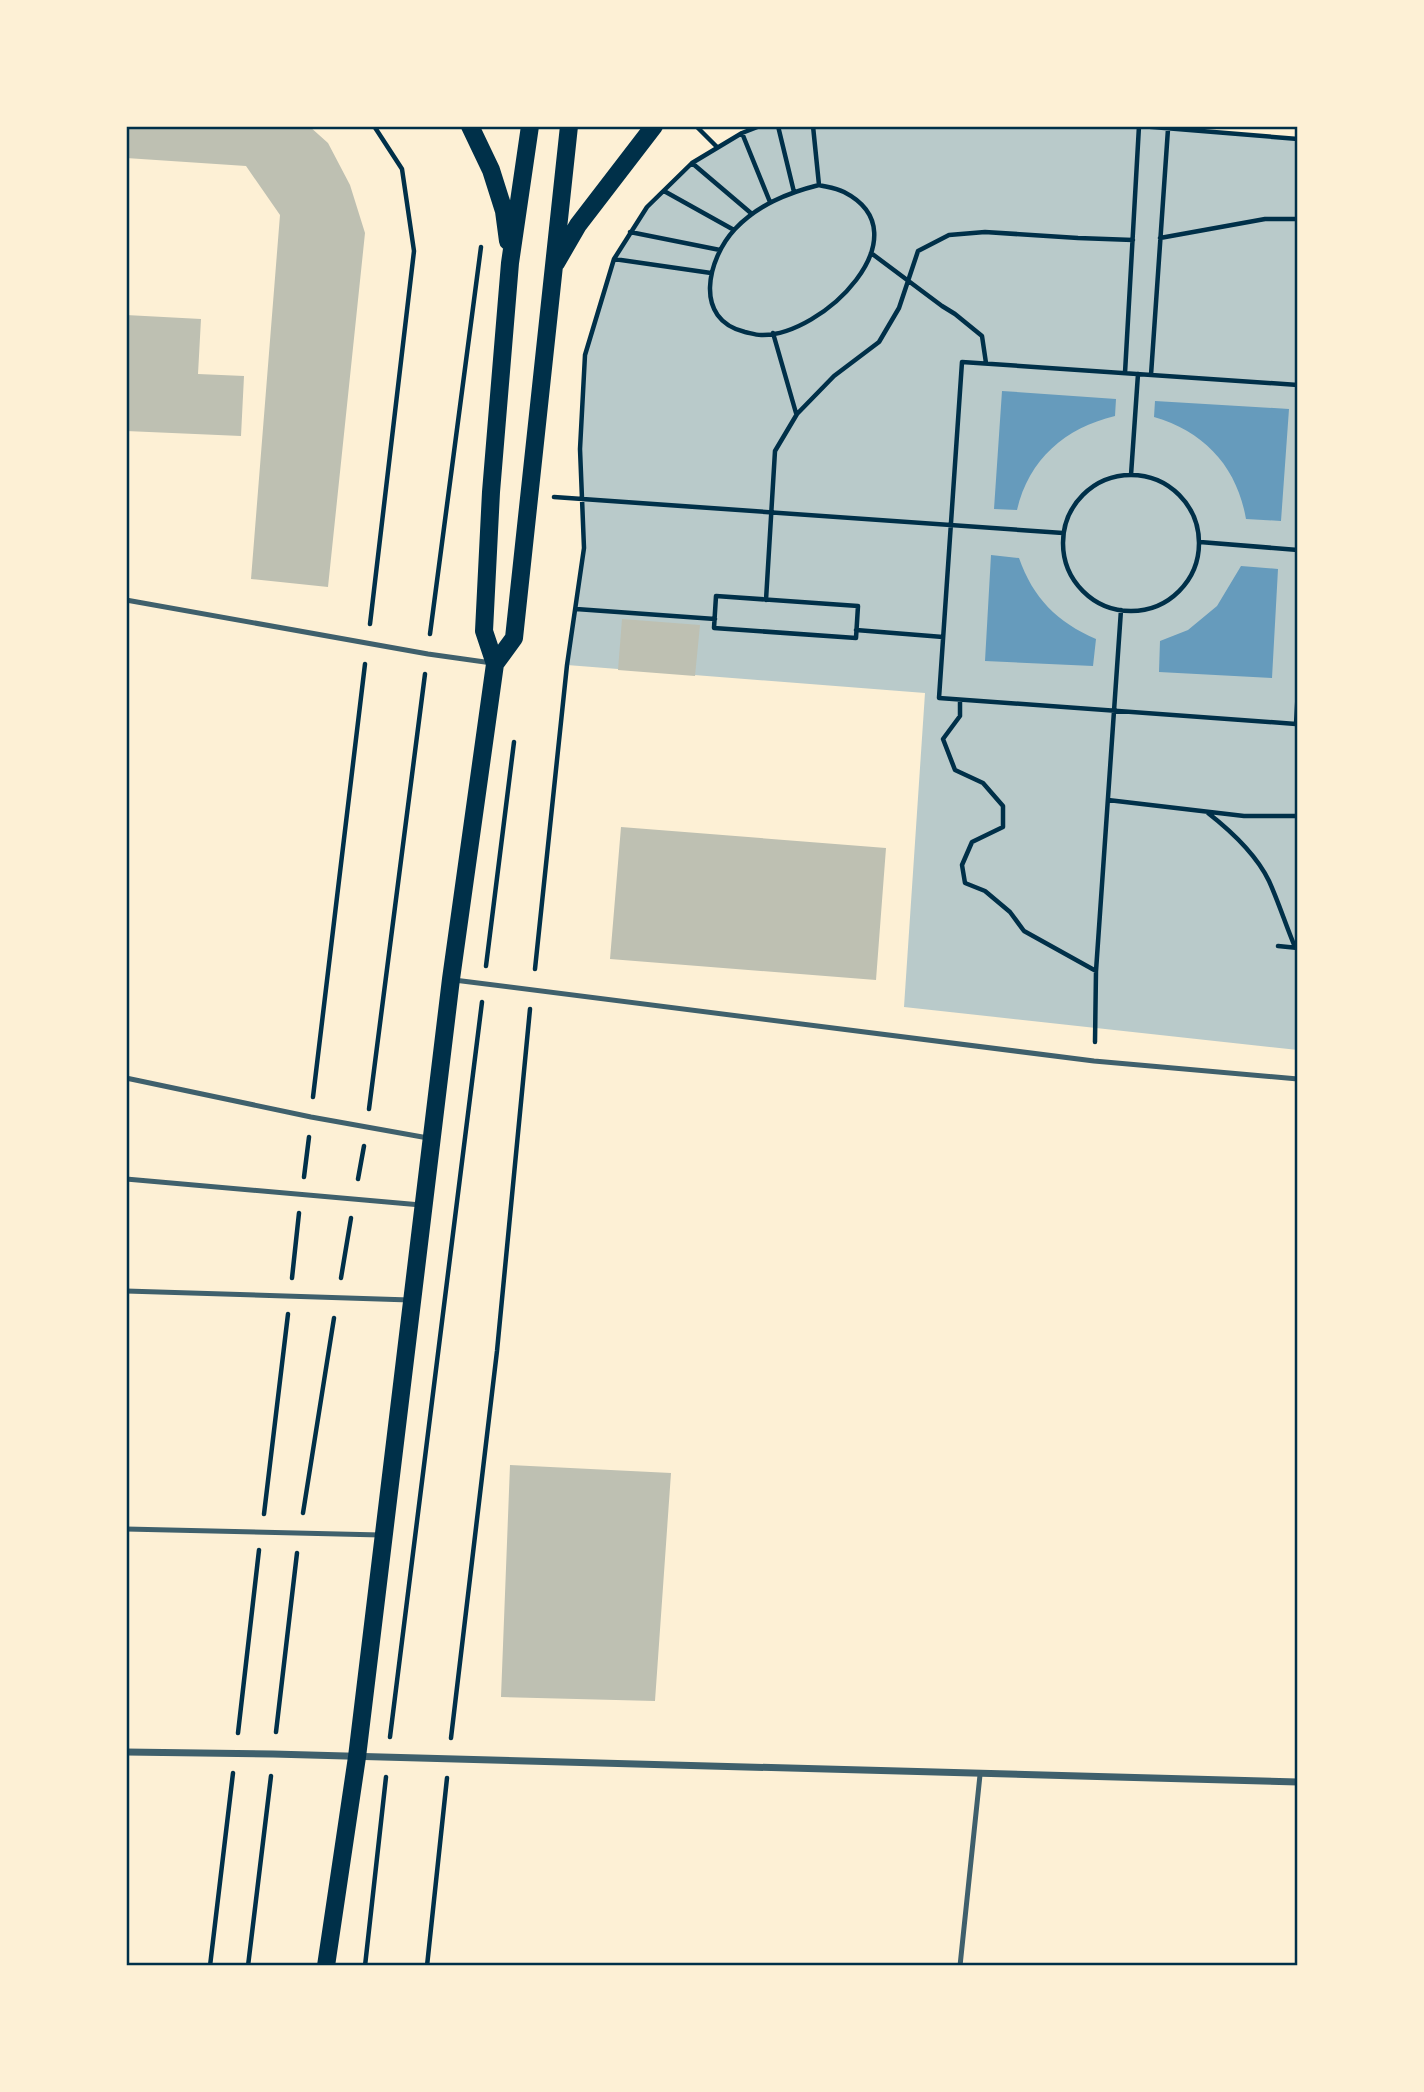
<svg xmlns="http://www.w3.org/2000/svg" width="1424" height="2092" viewBox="0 0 1424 2092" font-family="'Noto Serif',serif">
<rect width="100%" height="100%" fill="#fdf0d5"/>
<path fill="#b9caca" d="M754,126H1140L1298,139V1050L904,1007L925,693L567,665L584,548L580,449L585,355L614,259L647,207L692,163Z"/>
<path fill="#669bbc" d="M1002,391L1116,399L1115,416C1065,428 1029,459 1017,510L994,509Z
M1155,401L1289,409L1281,521L1246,519C1237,467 1205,432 1154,417Z
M991,555L1019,558C1033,598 1057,622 1096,639L1093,666L985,661Z
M1241,566L1278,569L1272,678L1159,672L1160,641L1188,630L1217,606Z"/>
<path fill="#bec0b2" d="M126,126H309L328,143L350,185L365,233L328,587L251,579L280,215L246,166L126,158Z
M126,315L201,319L198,374L244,376L241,436L126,431Z
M622,619L700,625L695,676L618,670Z
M621,827L886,848L876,980L610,959Z
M510,1465L671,1473L655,1701L501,1697Z"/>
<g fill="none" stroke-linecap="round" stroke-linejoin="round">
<path stroke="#003049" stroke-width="4.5" d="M696,126L717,147
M778,126L794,192
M813,126L819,185
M1140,126L1298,139
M742,133L770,202
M692,163L752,214
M819,185C827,187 836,188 844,192C926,234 822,337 761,335C756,335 750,333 745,332C693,320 707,259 735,229C758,205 787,193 819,185Z
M664,191L734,230
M630,232L720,250
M1160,238L1265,219H1298
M871,253L942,306L955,314L982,336L986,363
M614,259L711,273
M773,333L796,413
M1125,373L1139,126
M1151,375L1168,129
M1298,385L962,362L939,698L1296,724L1298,689
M1131,475L1138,374
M1063 543a68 68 0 1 1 136 0a68 68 0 1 1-136 0Z
M554,497L1063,533
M1200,542L1298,550
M716,596L858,606L856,638L714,628Z
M766,600L775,451L797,414L834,376L879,342L899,308L918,251L949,235L985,232L1078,238L1133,240
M576,609L715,619
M370,624L414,251L402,169L374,126
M856,630L943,637
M430,634L481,247
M960,701V716L943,739L955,770L983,783L1003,806V827L972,842L962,865L965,883L985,891L1010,912L1024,931L1096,971
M1108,800L1244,816H1298
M1208,813C1231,831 1256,854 1269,881C1279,903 1286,926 1295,947
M1278,946L1298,948
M486,966L514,742
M535,969L567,665L584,548L580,449L585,355L614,259L647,207L692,163L742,133L760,126
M1095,1042L1096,971L1121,610
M313,1097L365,664
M369,1109L425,674
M304,1177L309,1137
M358,1179L364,1146
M292,1278L299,1213
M341,1278L351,1218
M303,1513L334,1318
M264,1514L288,1314
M276,1732L297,1553
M238,1733L259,1550
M390,1737L482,1002
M451,1738L497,1351L530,1009
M210,1966L233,1773
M248,1966L271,1776
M365,1966L386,1777
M427,1966L447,1778"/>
<path stroke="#3f606c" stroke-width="5" d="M126,600L428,654L492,663
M454,980L1094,1061L1298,1079
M126,1078L311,1117L428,1138
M126,1179L421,1205
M126,1291L410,1300
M126,1529L381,1535
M960,1966L980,1775"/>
<path stroke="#3f606c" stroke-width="7" d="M126,1752L273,1754L1298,1782"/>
<path stroke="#003049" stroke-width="18" d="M470,126L491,170L504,211L508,241
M556,263L578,225L654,126
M495,664L514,638L569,126
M326,1966L357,1757L451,979L495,664L484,631L491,492L510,263L530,126"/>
</g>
<rect width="1424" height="2092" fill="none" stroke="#fdf0d5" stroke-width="256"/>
<rect x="128" y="128" width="1168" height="1836" fill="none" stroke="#003049" stroke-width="2.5"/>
</svg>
